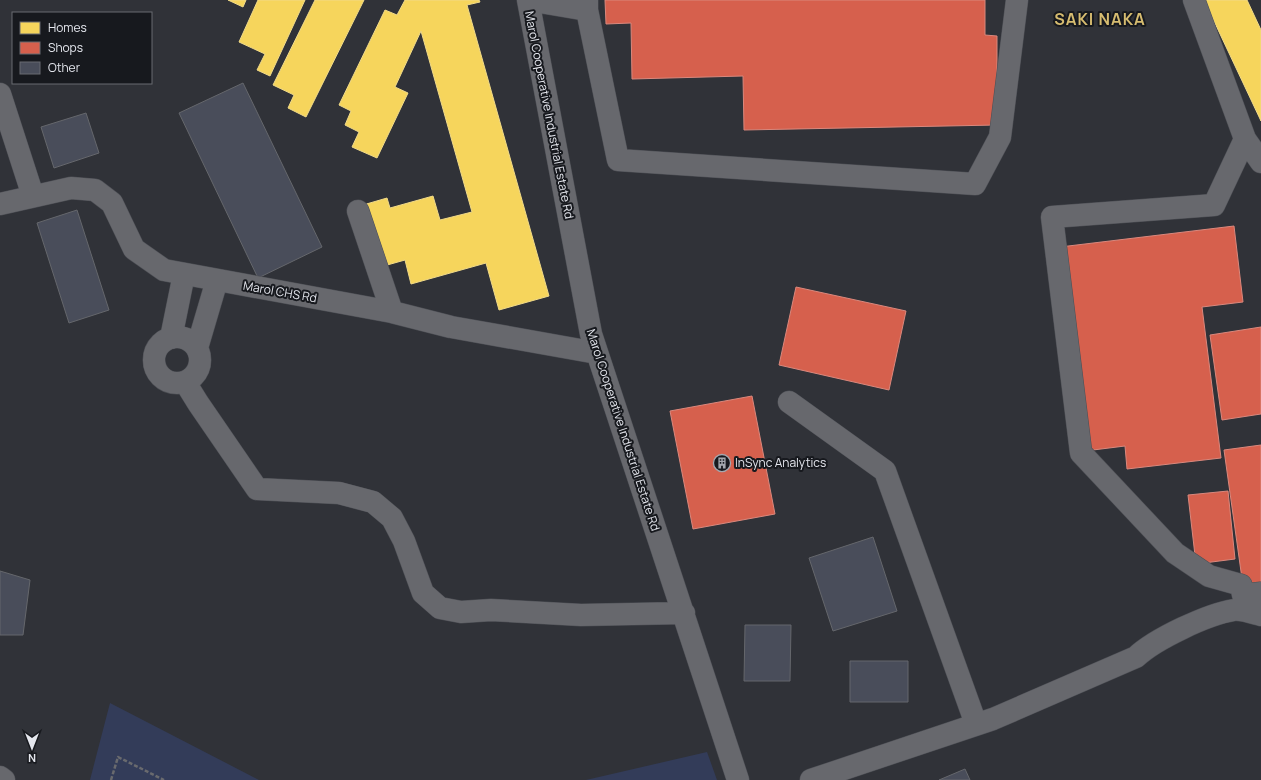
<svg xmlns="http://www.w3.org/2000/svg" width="1261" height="780" viewBox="0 0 1261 780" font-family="Manrope,sans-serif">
<rect width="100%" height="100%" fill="#303238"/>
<path fill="#333c59" d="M110,703L259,780H90Z
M707,752L717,780H586Z"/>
<path fill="#f6d55c" stroke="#f1da88" d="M228,0H246L243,7Z
M258,0H305L270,76L257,70L265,54L239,42Z
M315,0H364L306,117L288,108L294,95L273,85Z
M405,0H479L480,2L467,5L549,296L499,310L486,263L411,284L405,260L380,267L363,205L387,198L390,208L433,196L440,220L472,212L421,31L395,87L408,93L377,158L352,147L359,132L345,125L351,111L339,105L385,10L397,15Z
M1204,0H1247L1261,30V121Z"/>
<path fill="#d6604d" stroke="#da887d" d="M605,0H985V35L997,36V125L744,130L743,76L632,79L631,23L606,24Z
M1234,226L1243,302L1202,307L1221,458L1127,469L1125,446L1085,451L1060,247Z
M796,287L906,311L889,390L779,365Z
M1261,327V414L1222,420L1210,335Z
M752,396L775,514L693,529L670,411Z
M1261,445V591L1244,593L1224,450Z
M1228,491L1235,559L1196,564L1188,495Z"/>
<path fill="#494d5a" stroke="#65676c" d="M243,83L322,247L258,278L179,113Z
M86,113L99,153L54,168L41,127Z
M77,210L109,310L69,323L37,223Z
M873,537L897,611L833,631L809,558Z
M0,571L30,580L23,635H0Z
M745,625H791L790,681H744Z
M850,661H908V702H850Z
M965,769L970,780H939Z"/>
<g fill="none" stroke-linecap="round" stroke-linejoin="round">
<g stroke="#4d4f55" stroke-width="23">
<path id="minor" d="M528,0L591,334L738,780
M528,0L587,10
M587,0V10L618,160L975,184L1000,137L1017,0
M1194,0L1245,139L1261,162
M0,94L33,196
M1245,139L1214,205L1052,217L1081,453L1175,553L1209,576L1241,585L1243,595L1261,593
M0,204L71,188L95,190L112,203L134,249L164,270L392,312L451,327L597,353
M358,211L392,312
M154 360a23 23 0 1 1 46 0a23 23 0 1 1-46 0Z
M171,338L184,274
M197,348L217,280
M185,382L198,403L257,489L339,493L373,502L392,518L404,541L423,593L440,608L461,612L491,610L581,615L684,613
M789,402L885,471L976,724
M0,777L4,780
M811,780L993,719L1136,657C1155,639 1208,614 1234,610C1241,609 1253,613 1261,615"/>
</g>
<path stroke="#696a6e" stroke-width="2.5" stroke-dasharray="4 2" stroke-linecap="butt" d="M111,780L118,757L164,780"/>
<use href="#minor" stroke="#67686d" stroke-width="22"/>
</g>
<defs>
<g id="building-ring" transform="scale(0.9)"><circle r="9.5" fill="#17191e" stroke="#a5a7ae" stroke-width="1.5"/><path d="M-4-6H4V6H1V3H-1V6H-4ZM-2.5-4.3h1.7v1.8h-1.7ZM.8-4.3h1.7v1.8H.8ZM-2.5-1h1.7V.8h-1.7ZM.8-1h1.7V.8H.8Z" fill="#a5a7ae"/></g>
</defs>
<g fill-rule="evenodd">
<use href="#building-ring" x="722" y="463"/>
</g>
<g text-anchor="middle" stroke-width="4" stroke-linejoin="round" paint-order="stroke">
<g font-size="12" fill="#e4e6ed" stroke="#17191e">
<text transform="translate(549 115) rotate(79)" y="4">Marol Cooperative Industrial Estate Rd</text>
<text transform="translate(280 292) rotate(10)" y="4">Marol CHS Rd</text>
<text transform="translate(623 430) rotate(72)" y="4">Marol Cooperative Industrial Estate Rd</text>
</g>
<g font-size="12" fill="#e4e6ed" stroke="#17191e" text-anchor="start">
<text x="735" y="467">InSync Analytics</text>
</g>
<g font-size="16" font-weight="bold" letter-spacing="1" fill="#d6bc70" stroke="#17191e">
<text x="1100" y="25">SAKI NAKA</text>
</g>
</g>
<rect x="12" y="12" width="140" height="72" fill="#17191e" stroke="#696b71"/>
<rect x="20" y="22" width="20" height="12" fill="#f6d55c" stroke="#696b71"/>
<text x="48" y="32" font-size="12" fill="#e4e6ed">Homes</text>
<rect x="20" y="42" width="20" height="12" fill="#d6604d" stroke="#696b71"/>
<text x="48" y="52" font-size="12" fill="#e4e6ed">Shops</text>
<rect x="20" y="62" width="20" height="12" fill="#494d5a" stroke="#696b71"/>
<text x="48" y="72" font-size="12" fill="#e4e6ed">Other</text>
<g transform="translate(32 748) rotate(180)" stroke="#17191e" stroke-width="3" paint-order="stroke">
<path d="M0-3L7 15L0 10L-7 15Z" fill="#e4e6ed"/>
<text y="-6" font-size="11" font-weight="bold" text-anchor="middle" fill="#e4e6ed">N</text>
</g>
</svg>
